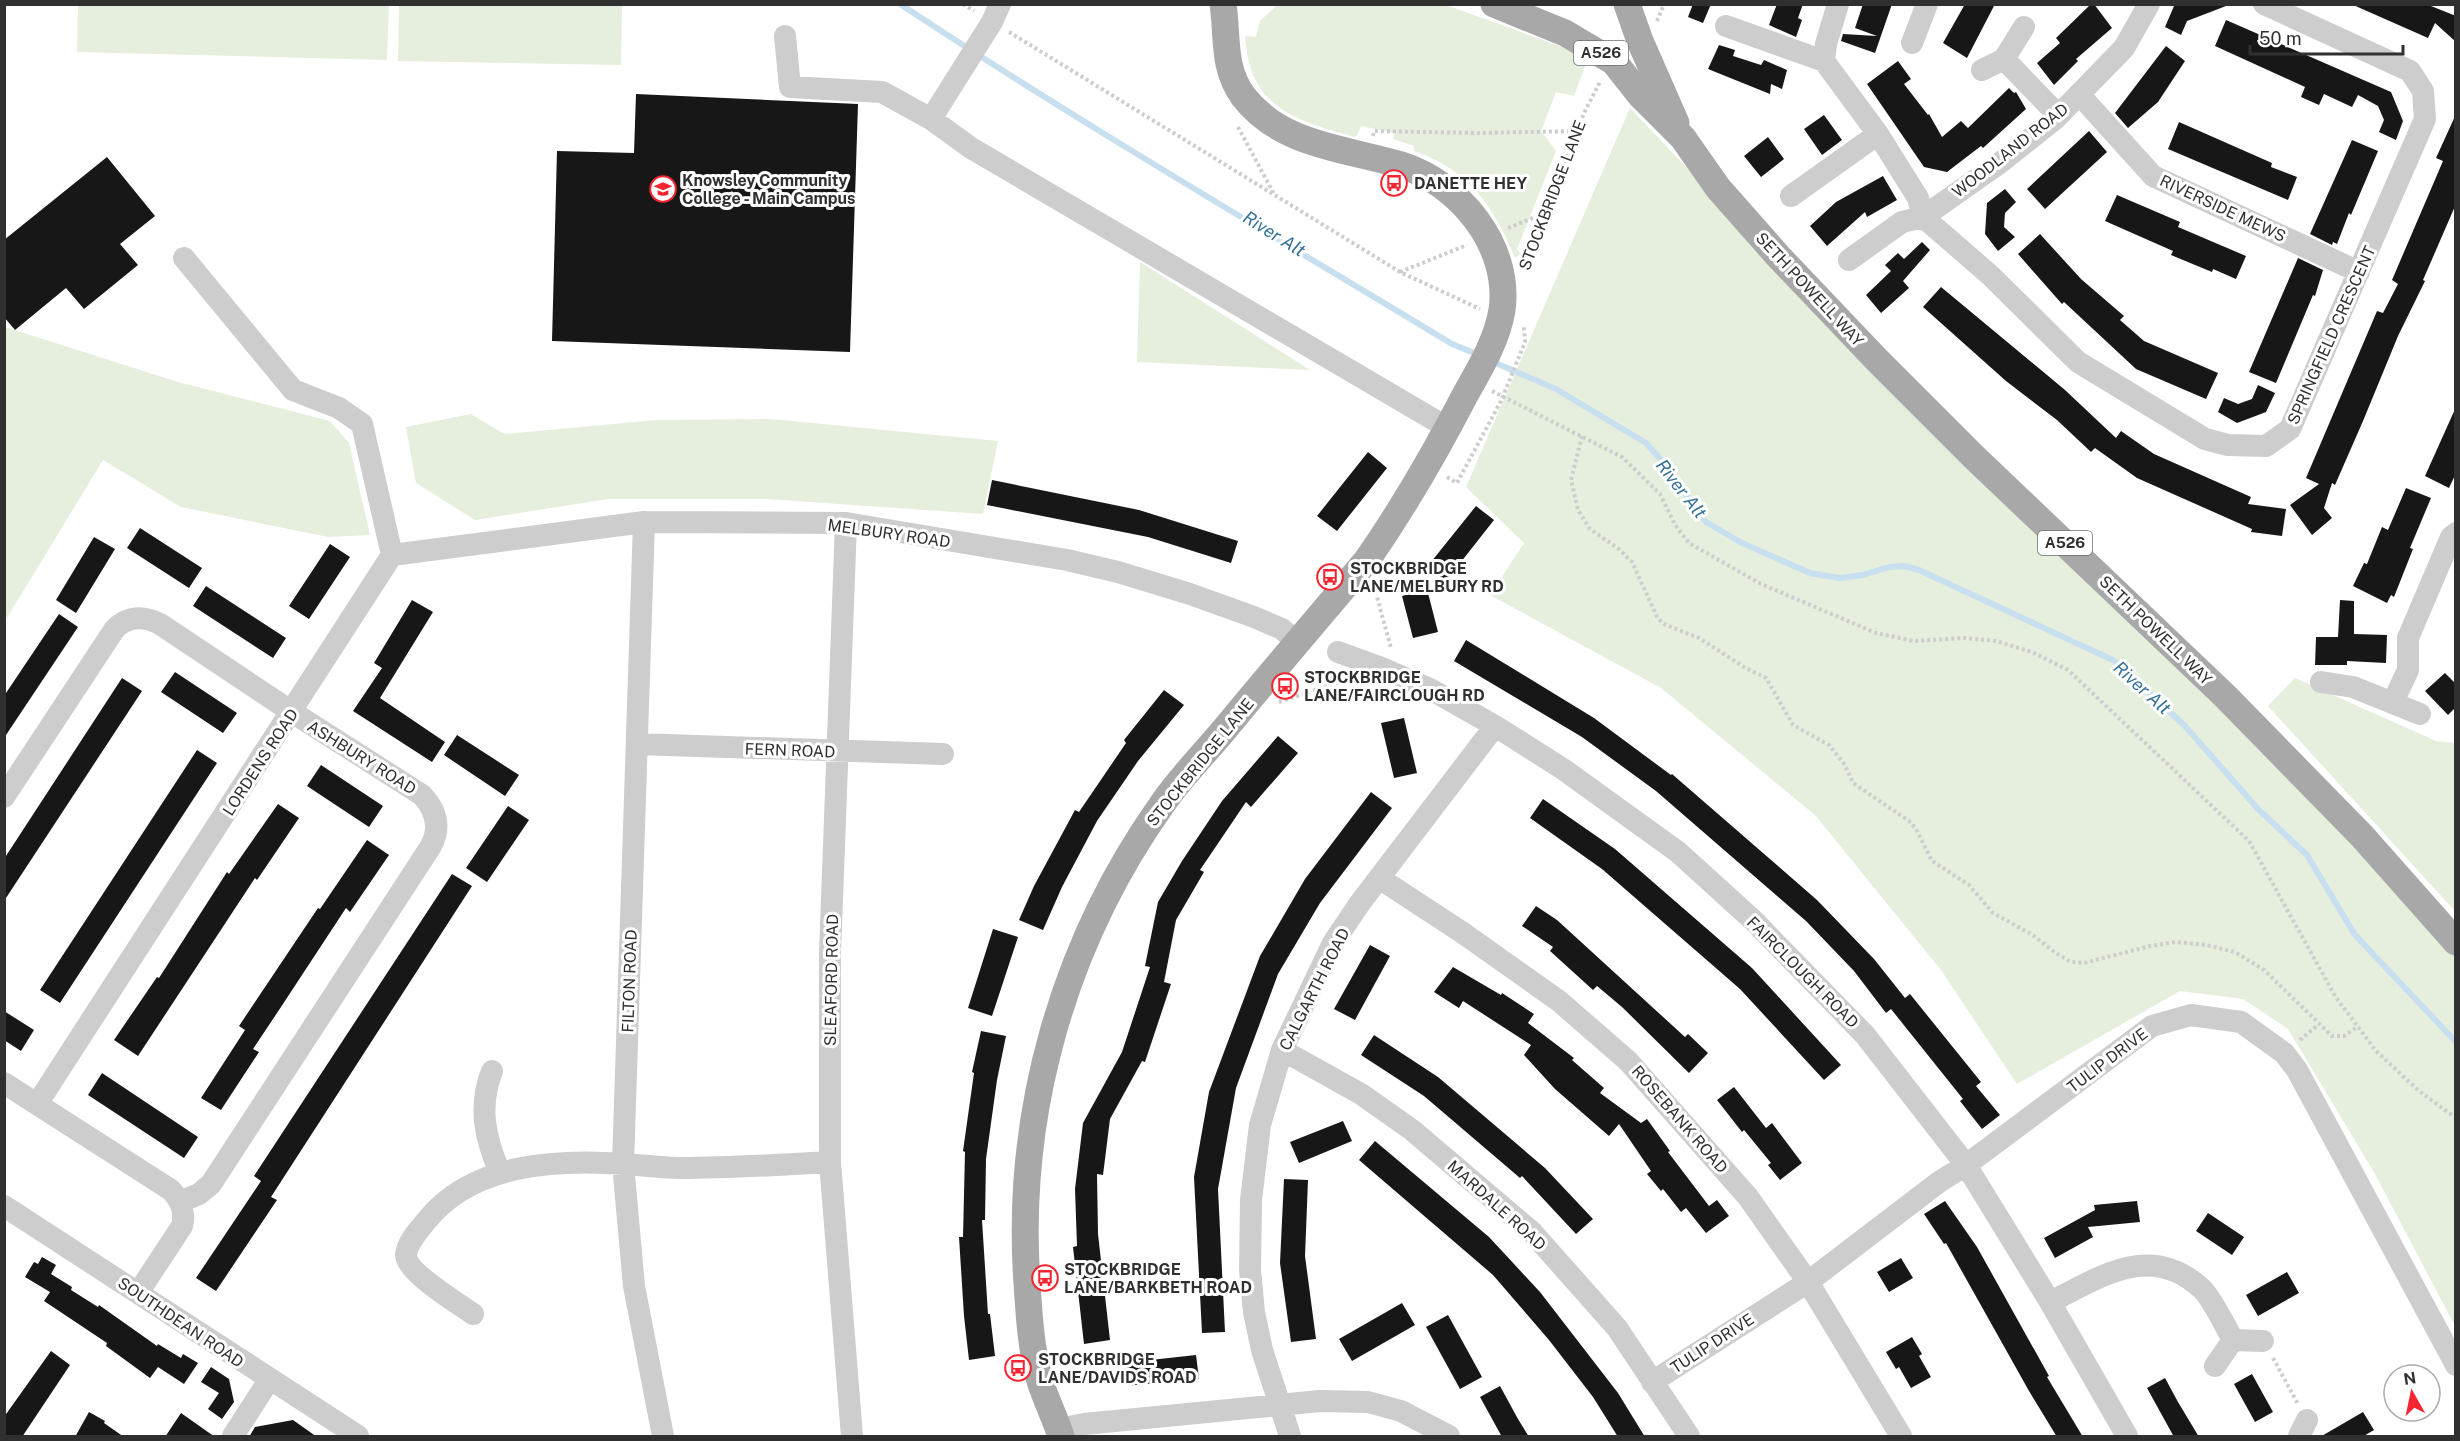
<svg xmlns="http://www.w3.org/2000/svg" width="2460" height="1441" viewBox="0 0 2460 1441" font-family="'Public Sans',sans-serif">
<rect width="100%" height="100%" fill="#fff"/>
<path fill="#e6eedd" d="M1443,4L1557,45L1569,50L1585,66L1574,96L1556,92L1541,131L1556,151L1517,249L1520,254L1515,258C1493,205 1470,171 1414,151V146L1393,139L1395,133L1361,126L1357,136L1354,137C1294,120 1250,108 1245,36L1256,37L1260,21L1277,5Z
M78,5H389L387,60L77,52Z
M399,5H622L621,65L398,61Z
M1630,108L1930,423L2218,700L2455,955V1326L2375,1174L2288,1029L2243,999L2180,991L2017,1084L1941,970L1815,815L1661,688L1490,595L1524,543L1466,487Z
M1140,262L1310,370L1137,362Z
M5,327L178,382L330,421L349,443L370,535L328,537L181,507L103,460L5,621Z
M471,414L504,434L656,420L771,419L998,441L983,514L767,499H608L475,520L416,483L406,427Z
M2295,678L2436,741L2455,743V911L2268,706Z"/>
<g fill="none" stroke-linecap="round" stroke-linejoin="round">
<path stroke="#c7dfef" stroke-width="6" d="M900,4C1080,123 1267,232 1452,344L1479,355
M1491,361L1556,389L1646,443L1663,462L1706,522L1742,543L1810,573L1839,578L1863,575L1889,567L1904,566L1919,570L2115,661L2184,725L2259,810L2307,855L2355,935L2456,1042"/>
</g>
<path fill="#171717" d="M1693,4H1711L1703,23L1688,17Z
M1777,4H1803L1798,18L1802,20L1796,37L1769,25Z
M1863,4H1892L1875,53L1841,41L1843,34L1877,36L1855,28Z
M1965,4H1995L1967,58L1943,43Z
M2091,4H2094L2112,28L2076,59L2078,61L2054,85L2037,63L2060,43L2056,38Z
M2179,4H2225L2226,6L2187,21L2181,35L2165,27L2174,6Z
M2351,4H2426L2456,16V42L2435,23L2428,38Z
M2226,20L2391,92L2403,121L2396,140L2379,132L2384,120L2378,106L2358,95L2352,107L2324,94L2319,105L2301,97L2305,87L2215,46Z
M1719,45L1735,50L1733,56L1761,65L1764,60L1787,70L1782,89L1771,84L1770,94L1708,69Z
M2166,46L2185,61L2158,102L2128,128L2115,113Z
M1898,61L1911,79L1904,84L1928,115L1929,114L1942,137L1961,121L1968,128L2009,88L2014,93L2016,92L2026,109L1983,148L1981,146L1947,172L1924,167L1867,84Z
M636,94L858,104L850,352L552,341L557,151L634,153Z
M2456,114V204L2423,280L2425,281L2398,336L2363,421L2335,485L2332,483L2324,508L2332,518L2312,535L2290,505L2319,484L2306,478L2377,311L2383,313L2398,284L2392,280L2443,161L2436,158Z
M1824,115L1842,140L1822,155L1804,129Z
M2179,122L2272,163L2271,167L2297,177L2288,200L2168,149Z
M2089,131L2107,152L2045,209L2027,189Z
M1768,137L1784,159L1761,177L1744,156Z
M2352,140L2378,151L2351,215L2349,213L2337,244L2333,242L2332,245L2310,234Z
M107,157L155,216L120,244L138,265L84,309L66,288L15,330L4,317V240Z
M1883,176L1897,200L1867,217L1865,212L1827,246L1810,226L1836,202Z
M2005,189L2016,202L2005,213L2004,227L2015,237L1998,251L1985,234L1987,203Z
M2117,195L2180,222L2178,227L2246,256L2236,279L2213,269L2212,272L2171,255L2173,251L2105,221Z
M2040,234L2081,279L2124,316L2120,320L2144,341L2218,373L2206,399L2136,369L2064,302L2062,304L2018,254Z
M1922,242L1930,250L1903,281L1909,288L1881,313L1866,295L1891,271L1885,265L1898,253L1904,259Z
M2298,258L2323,270L2315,296L2313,295L2276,383L2249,372Z
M1941,287L2065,390L2116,438L2121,431L2154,454L2251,497L2248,504L2286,509L2282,536L2251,532L2252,529L2137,478L2095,448L2091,452L2057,420L2006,381L1923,307Z
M2258,385L2275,393L2266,412L2237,423L2218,412L2224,398L2238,404L2252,399Z
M2456,407V473L2449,488L2425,476Z
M1368,452L1387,468L1337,531L1317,516Z
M992,480L1139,510L1238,541L1231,563L1148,537L987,505Z
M2406,488L2431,498L2410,548L2413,549L2394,597L2391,595L2387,603L2353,586L2364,563L2367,564L2382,527L2388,530Z
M1476,506L1494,520L1446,581L1427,567Z
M140,528L202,568L189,588L127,548Z
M94,537L115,549L76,613L56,600Z
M330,544L350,557L309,619L289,606Z
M206,586L286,638L273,658L193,606Z
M1427,589L1438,632L1413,638L1402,596Z
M412,600L433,612L380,698L445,742L432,762L353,711L382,668L374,663Z
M2340,600L2354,601V634L2387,635L2386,663L2347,661V665H2315L2316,637H2338Z
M59,614L78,627L4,738V696Z
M1466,640L1594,718L1671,775L1672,774L1817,900L1874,959L1905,998L1910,994L1981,1082L1976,1086L2000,1115L1982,1129L1960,1101L1963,1099L1891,1009L1886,1013L1854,971L1806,921L1656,791L1582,737L1454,661Z
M175,672L237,713L223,733L161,692Z
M2445,673L2456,684V707L2448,715L2425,691Z
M122,678L142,691L4,901V859Z
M1164,690L1184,705L1138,761L1097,821L1062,887L1043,930L1019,920L1034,886L1075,810L1079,812L1126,743L1124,740Z
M1404,718L1417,773L1394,778L1381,723Z
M457,735L519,775L505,796L444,755Z
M1278,736L1298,753L1251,807L1246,802L1200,870L1204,872L1176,920L1164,982L1171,984L1145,1062L1142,1061L1110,1119L1103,1175L1097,1174L1098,1234L1110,1340L1084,1344L1073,1247L1077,1246L1075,1189L1083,1123L1122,1052L1150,967L1145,966L1158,902L1182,861L1222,801Z
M197,750L217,763L60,1003L40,990Z
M321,765L383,806L369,827L307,786Z
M1371,792L1392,808L1320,903L1278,974L1236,1088L1218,1189L1225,1332L1202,1333L1194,1177L1209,1092L1260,956L1305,879Z
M1543,799L1615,849L1752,968L1841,1065L1824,1080L1740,989L1602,869L1530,818Z
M278,804L299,818L257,880L255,878L138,1056L114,1040L157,977L159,978L227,872L229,874Z
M508,806L529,820L487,882L466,868Z
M367,840L389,855L350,912L346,908L279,1010L253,1049L259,1052L221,1110L201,1098L245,1030L239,1026L318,908L320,909Z
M452,874L472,886L271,1197L277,1200L216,1291L196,1278L261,1181L254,1176Z
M1536,906L1557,920L1685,1037L1688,1034L1708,1053L1689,1073L1622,1007L1597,986L1593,990L1550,951L1553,947L1522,926Z
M993,929L1018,937L992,1016L968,1008Z
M1370,945L1390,956L1355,1020L1334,1009Z
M1453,967L1501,995L1502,993L1534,1014L1528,1023L1574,1058L1572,1060L1604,1088L1600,1093L1641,1123L1647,1119L1670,1151L1668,1152L1709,1206L1717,1200L1729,1216L1706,1233L1686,1208L1681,1212L1663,1189L1661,1191L1647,1174L1651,1171L1619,1124L1609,1136L1555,1089L1524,1055L1531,1045L1463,1001L1459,1008L1434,992Z
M4,1011L34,1030L21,1051L4,1040Z
M981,1031L1006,1036L997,1080L986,1159L985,1220H982L988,1314H990L995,1356L969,1360L964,1316L959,1237H963L965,1152L963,1151L974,1073L972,1072Z
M1374,1035L1438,1077L1545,1168L1593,1219L1576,1234L1522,1176L1520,1178L1424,1096L1361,1055Z
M102,1073L198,1137L184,1158L88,1095Z
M1734,1087L1766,1128L1772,1123L1802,1163L1780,1180L1768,1165L1771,1163L1744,1130L1742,1132L1717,1100Z
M1343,1121L1352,1141L1299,1163L1290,1142Z
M1375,1141L1489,1237L1540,1292L1618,1393L1645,1437H1618L1593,1397L1549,1340L1493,1275L1359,1160Z
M1284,1179L1308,1180L1305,1256L1316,1339L1291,1342L1280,1263Z
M1945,1201L1977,1247L2049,1376L2047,1377L2083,1437H2057L2029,1391L1946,1243L1944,1244L1924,1214Z
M2137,1201L2140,1222L2088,1227L2093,1237L2055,1258L2044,1238L2095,1210L2094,1205Z
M2208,1213L2244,1237L2232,1255L2196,1231Z
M42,1257L56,1265L51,1274L72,1287L71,1290L98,1307L99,1305L157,1346L158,1344L181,1358L183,1354L198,1363L184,1384L158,1367L150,1378L106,1346L107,1343L44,1301L50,1292L25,1277L34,1262L38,1264Z
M1901,1258L1913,1278L1889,1292L1877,1272Z
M2287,1272L2299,1293L2258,1316L2246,1295Z
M1402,1303L1415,1325L1352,1361L1339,1339Z
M1448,1315L1482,1377L1460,1389L1426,1327Z
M1912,1337L1922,1354L1919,1356L1931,1377L1911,1388L1899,1367L1896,1369L1886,1352Z
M51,1351L70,1365L22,1437H4V1417Z
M1196,1355L1199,1379L1125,1386L1123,1363Z
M211,1367L229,1379L234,1402L222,1419L208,1409L219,1393L201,1382Z
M2252,1374L2273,1412L2255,1422L2234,1384Z
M2165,1378L2178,1402L2199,1437H2174L2147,1388Z
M1500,1386L1518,1419L1529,1437H1502L1480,1397Z
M89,1412L105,1421L104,1423L124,1437H75Z
M2363,1412L2374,1430L2362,1437H2320Z
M181,1413L215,1437H165Z
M293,1420L317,1437H249L255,1427Z"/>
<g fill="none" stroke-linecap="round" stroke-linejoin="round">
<path stroke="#cdcdcd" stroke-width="4" stroke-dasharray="3 3" stroke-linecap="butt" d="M963,4L974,11
M1657,21L1664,4
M1009,32L1400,272L1480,309
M1238,127L1274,194
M1373,136L1374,131L1478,133L1577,131
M1508,228L1545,213
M1524,269L1584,113L1600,82
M1400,272L1467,245
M1492,391L1622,457L1660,494L1675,525L1689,543L1761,584L1876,633L1914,641L1965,638L1996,641L2032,652L2068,670L2249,841L2335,996L2376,1051L2419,1091L2456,1118
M1582,436L1571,480L1578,510L1590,529L1620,550L1632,562L1658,619L1666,625L1699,638L1744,667L1766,678L1793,725L1829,745L1845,765L1853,783L1909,821L1916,829L1932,861L1969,885L1993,913L2033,935L2054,952L2071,962L2084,963L2150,946L2176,942L2206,945L2235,952L2264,970L2332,1036H2344L2358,1026
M1447,477L1457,483L1501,401L1525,342L1524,327
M1374,586L1391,648
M1279,702L1348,679
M2300,1040L2318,1025
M2273,1358L2298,1404"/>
<path stroke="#cdcdcd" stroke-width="22" d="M1000,4L992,22L931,119L971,148L1448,428
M1838,4L1826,44L1824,61L1878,134L1918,198L1923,217L1990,275L2078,362L2205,439L2228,445L2266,446L2290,429L2425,119L2423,91L2410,71L2264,4
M1726,26L1824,61
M785,36L790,87L882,92L931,119
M1912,43L1927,4
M2004,59L2058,115
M1982,70L2004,59L2024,27
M2079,94L2153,176L2359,272
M1791,196L1878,134
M1849,260L1902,222L1923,217L2001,162L2055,119L2124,48L2149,4
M644,522L623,1164L634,1286L663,1436
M846,523L830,953V1162L852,1436
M392,555L644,522L846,523L1067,560L1118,572L1190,594L1254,617L1282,629L1298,643
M1338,652L1382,668L1430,689L1495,726L1563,769L1678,852L1754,921L1865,1035L1966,1165L2050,1302L2127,1436
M2321,682L2353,687L2420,714
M2393,702L2408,670V638L2451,537L2456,533
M637,744L943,754
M4,797L114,630C127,615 144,616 160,624L292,712L422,795C436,810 441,827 431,846L211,1184L199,1194L180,1202
M1379,878L1463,933L1559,1001L1628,1061L1748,1197L1808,1282L1901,1436
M1282,1050L1361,1094L1412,1130L1532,1232L1617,1328L1689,1436
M492,1071C478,1107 485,1138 500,1173
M4,1083L171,1190C180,1200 186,1211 182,1226L138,1293
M37,1104L392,555L362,424L339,408L293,390L184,258
M4,1206L358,1436
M2050,1302C2101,1277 2151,1241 2202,1289C2213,1300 2225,1326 2233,1340
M473,1314C459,1304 406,1272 406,1255C407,1242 419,1230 427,1220C473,1163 557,1159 625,1164C643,1165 661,1168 680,1168C730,1168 780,1165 830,1162
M2215,1366L2233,1340L2263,1341
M1652,1382L1808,1282L1939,1182L1966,1165L2152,1026L2191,1015L2241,1022L2284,1053L2297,1070L2456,1365
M1058,1429L1084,1424L1320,1401L1368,1402L1401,1411L1449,1436
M233,1436L269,1380
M1290,1436L1262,1350L1254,1312L1250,1270L1251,1200L1260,1125L1282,1050L1333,943L1360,903L1495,726
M2299,1436L2307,1420"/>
<path stroke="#a8a8a8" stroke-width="27" d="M1494,4L1565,33L1614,62L1641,96L1683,138L1718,188L1778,256L1877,360L1974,457L2225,696L2362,836L2456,942
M1627,4L1640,41L1676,123
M1061,1436C1055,1418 1046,1400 1040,1381C1031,1350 1029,1315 1027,1283C1015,1112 1064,942 1163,803C1181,777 1204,754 1224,730C1271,673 1319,617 1367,560C1403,508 1435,453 1464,397C1479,370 1497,341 1502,310C1511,246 1459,183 1401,165C1345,148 1281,146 1243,96C1222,67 1228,37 1223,4"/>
</g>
<defs>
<g id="bus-ring" transform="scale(1.35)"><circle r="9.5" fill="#fff" stroke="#f42430" stroke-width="1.5"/><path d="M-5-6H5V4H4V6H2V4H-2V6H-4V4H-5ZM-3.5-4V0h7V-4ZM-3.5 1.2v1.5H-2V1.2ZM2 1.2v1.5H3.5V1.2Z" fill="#f42430"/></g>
<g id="university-ring" transform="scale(1.35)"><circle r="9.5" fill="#fff" stroke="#f42430" stroke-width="1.5"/><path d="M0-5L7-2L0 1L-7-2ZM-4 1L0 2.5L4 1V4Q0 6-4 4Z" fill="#f42430"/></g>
</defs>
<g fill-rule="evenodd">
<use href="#bus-ring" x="1394" y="183"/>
<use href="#university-ring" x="663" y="189"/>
<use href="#bus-ring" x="1330" y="577"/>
<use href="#bus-ring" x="1285" y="686"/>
<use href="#bus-ring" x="1045" y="1278"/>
<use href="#bus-ring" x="1018" y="1368"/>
</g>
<g text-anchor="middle" stroke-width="6" stroke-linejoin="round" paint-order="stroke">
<g fill="#fff" stroke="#6e6e6e" stroke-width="1.5">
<rect x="1574" y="41" width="54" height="24" rx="4.5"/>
<rect x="2038" y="531" width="54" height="24" rx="4.5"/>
</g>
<g font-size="15" font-weight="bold" fill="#303030">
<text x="1601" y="58">A526</text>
<text x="2065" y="548">A526</text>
</g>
<g font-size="16" fill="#303030" stroke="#fff">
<text transform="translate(2010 150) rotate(-38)" y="6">WOODLAND ROAD</text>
<text transform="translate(1552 195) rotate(-69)" y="6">STOCKBRIDGE LANE</text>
<text transform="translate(2223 208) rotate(25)" y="6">RIVERSIDE MEWS</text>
<text transform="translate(1810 289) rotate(47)" y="6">SETH POWELL WAY</text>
<text transform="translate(2331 335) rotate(-66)" y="6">SPRINGFIELD CRESCENT</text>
<text transform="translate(889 533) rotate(8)" y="6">MELBURY ROAD</text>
<text transform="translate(2156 630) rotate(44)" y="6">SETH POWELL WAY</text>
<text transform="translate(790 750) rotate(2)" y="6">FERN ROAD</text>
<text transform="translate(362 757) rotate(32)" y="6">ASHBURY ROAD</text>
<text transform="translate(260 762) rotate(-57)" y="6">LORDENS ROAD</text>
<text transform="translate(1200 762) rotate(-51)" y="6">STOCKBRIDGE LANE</text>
<text transform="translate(1803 972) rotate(45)" y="6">FAIRCLOUGH ROAD</text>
<text transform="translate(831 980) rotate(-89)" y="6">SLEAFORD ROAD</text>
<text transform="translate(629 981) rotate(-88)" y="6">FILTON ROAD</text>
<text transform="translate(1314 989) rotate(-63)" y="6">CALGARTH ROAD</text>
<text transform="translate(2107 1060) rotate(-37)" y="6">TULIP DRIVE</text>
<text transform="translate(1680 1119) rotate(49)" y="6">ROSEBANK ROAD</text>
<text transform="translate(1497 1205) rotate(42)" y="6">MARDALE ROAD</text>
<text transform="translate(181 1322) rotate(34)" y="6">SOUTHDEAN ROAD</text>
<text transform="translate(1712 1343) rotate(-33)" y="6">TULIP DRIVE</text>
</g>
<g font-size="16" font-weight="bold" fill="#303030" stroke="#fff" text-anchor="start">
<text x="682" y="186">Knowsley Community<tspan x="682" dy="18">College - Main Campus</tspan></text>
<text x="1414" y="189">DANETTE HEY</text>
<text x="1350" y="574">STOCKBRIDGE<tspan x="1350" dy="18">LANE/MELBURY RD</tspan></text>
<text x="1304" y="683">STOCKBRIDGE<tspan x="1304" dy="18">LANE/FAIRCLOUGH RD</tspan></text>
<text x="1064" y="1275">STOCKBRIDGE<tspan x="1064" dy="18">LANE/BARKBETH ROAD</tspan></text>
<text x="1038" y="1365">STOCKBRIDGE<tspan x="1038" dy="18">LANE/DAVIDS ROAD</tspan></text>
</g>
<g font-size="18" font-style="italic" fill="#36719a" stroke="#fff">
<text transform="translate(1274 234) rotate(32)" y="6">River Alt</text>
<text transform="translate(1681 489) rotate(52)" y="6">River Alt</text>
<text transform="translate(2142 688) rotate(42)" y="6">River Alt</text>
</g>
</g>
<rect width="2460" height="1441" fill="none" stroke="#303030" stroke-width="12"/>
<g transform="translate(2412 1393) rotate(351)"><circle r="28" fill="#ffffff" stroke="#acacac" stroke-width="1.5"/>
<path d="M0-4.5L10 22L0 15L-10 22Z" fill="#f42430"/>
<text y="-9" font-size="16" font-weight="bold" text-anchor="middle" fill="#303030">N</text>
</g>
<path d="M2250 45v9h153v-9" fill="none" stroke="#303030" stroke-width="3"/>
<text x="2259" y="45" font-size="18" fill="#303030" stroke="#ffffff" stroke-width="4.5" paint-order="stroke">50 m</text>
</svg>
